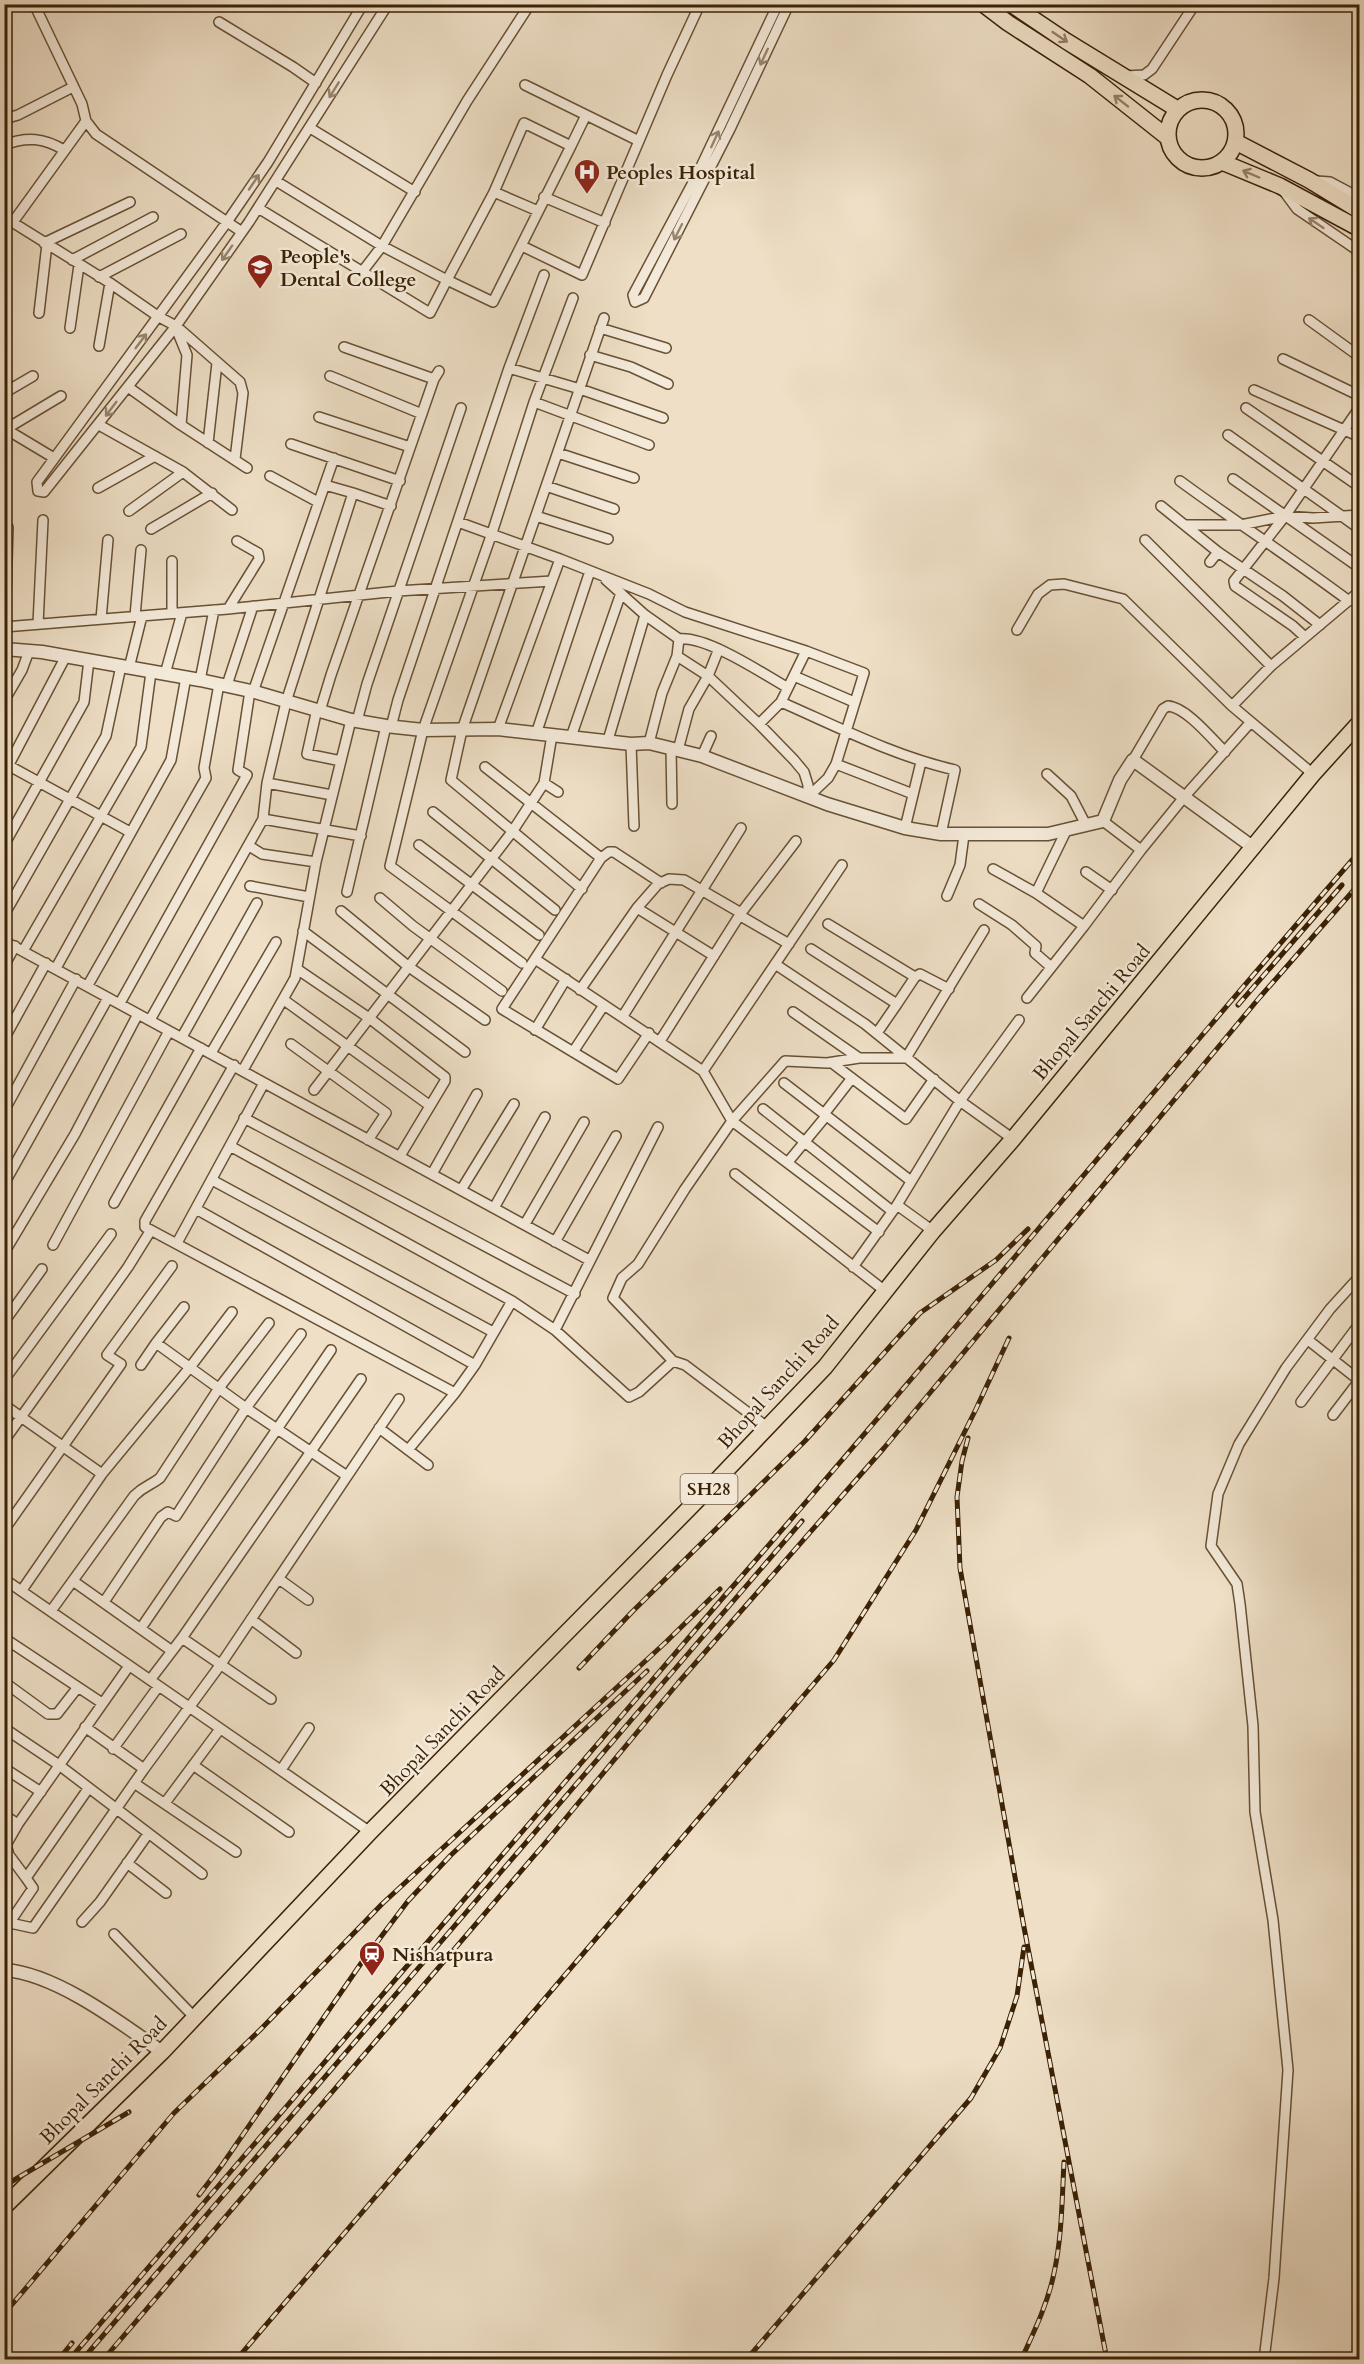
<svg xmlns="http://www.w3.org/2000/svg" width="1364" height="2364" viewBox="0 0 1364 2364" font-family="Cardo,serif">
<rect width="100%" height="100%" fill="#eedfc6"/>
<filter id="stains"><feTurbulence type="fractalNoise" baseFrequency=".00333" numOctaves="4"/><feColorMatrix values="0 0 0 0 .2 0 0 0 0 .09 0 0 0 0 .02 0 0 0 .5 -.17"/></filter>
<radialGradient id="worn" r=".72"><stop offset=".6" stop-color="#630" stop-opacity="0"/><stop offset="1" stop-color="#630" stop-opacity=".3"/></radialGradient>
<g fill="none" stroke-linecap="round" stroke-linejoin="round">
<g stroke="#685134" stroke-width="12">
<path id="minor" d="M34,4L82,104L86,121L96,134L242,232
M363,4L268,162L227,222L37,482L38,491L44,492L176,326L249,222L388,4
M778,4L698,173L633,295L635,302L644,298L730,129L789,4
M219,22L293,67L316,83
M1126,76L1144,75L1152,69L1195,4
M525,85L639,141
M4,119L18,115L73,87
M310,128L415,192
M4,145C27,136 44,138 64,150
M571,146L493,302L447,280L494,192L524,123L571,146L586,115
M1317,181L1330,182L1360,198
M1283,190L1297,209L1360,252
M494,192L538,211
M544,197L605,223
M258,208L430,313L447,280L382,246L276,181
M4,217L110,283L159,317L176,326L240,382L243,393L235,459
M13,222L86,121
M44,243L130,202
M522,246L582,275L667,75L700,4
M72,260L153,217
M362,272L382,246L467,101L530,4
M99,277L181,234
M39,313L47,244
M1309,320L1360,357
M70,328L79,265
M176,328L187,355L181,425
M600,328L666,348
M99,346L110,283
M344,347L434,379
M590,355L631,367L668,384
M1283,359L1360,396
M509,368L580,389L663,418
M330,376L422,414
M128,387L181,425L247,468
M1254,390L1360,437
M4,393L33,376
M534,402L649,445
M1246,408L1360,487
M319,417L410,447
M99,425L183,472L232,510
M4,428L54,458
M6,429L61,396
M1228,435L1360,529
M208,443L217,363
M291,444L400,481
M558,453L634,478
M270,476L318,502
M1233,479L1360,568
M1180,481C1236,522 1294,560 1349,601
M546,486L614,509
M98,488L155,456
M353,493L391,506
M1161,506L1218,552L1283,596L1320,625
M129,511L183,472
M536,516L608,539
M458,522L560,559L649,594L685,612L806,651L864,673L836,764
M1186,525H1241L1285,516L1313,518L1360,515
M151,529L212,493
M1145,540L1271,666
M1210,562L1218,552
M606,580L645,615L679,639L677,656L708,676L759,724L794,760L804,772L808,785V797
M228,609L259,559L258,553L237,541
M172,613V561
M135,616L141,550
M101,619L108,540
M38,624L43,520
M4,627L228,609L398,591L552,581
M5,627L8,527
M1017,630L1038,594L1050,585L1064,584L1123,599L1232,706L1313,774
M1305,637L1293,626L1235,586L1234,581L1285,516L1360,407
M679,639C707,636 762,673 788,688
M129,668L142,616
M165,674L182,613
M794,676L854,702
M200,680L214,610
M227,685L253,606
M253,692L334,458
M4,701L22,670L29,651
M781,702C838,727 894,756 955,770L941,834
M1232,706L1271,666L1360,591
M317,709L307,754L341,761
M320,711L331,675L434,379L439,371
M357,721L367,684L461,408
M759,724L781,702L806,651
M391,727L398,700L509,368L544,275
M498,729L560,559
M536,734L590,571
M571,737L621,593
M608,740L645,615
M649,743L662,693L677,656
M631,744L634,826
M671,748L672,804
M678,750L689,709L708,676L718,651
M702,756L711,736
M1133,760L1163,709L1168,706C1186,707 1212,739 1225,752
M4,763L130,832
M485,767L601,858
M4,774L66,656
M1047,774L1071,796L1086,825
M267,783L332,795
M544,783L558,792
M808,797L828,778L836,764L913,794
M433,812L555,910
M263,819L361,836
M1103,821L1141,850
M905,828L921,762
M4,845L84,702L89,660
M419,845L539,935
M249,846L262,854L316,862
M993,869L1036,893L1084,926
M1086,872L1112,890
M250,886L309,897
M582,889L451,780L462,730L604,318
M347,892L386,726
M1036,893L1067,829
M947,896L960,865L964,835
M380,898L413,926L502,991
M1358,900L1360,903
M979,904L1012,925L1036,946L1035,953L1051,967
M637,908L714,956
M341,911L409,967L485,1020
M4,915L106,736L121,666
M739,915L789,944
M828,924L915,977L897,1004
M303,931L465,1052
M4,941L589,1260
M811,949L897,1004L877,1033
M23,951L141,747L151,672
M535,959L703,1071L732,1121L879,1232
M522,963L390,866L423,730L492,533L534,402L573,298
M775,964L865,1024L960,1101L1013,1139
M4,966L15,946
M56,968L171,760L186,677
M297,969L369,1018L445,1077V1081L400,1156
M915,977L920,974L949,989
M88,985L206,778L204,768L219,684
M580,990L637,908L658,884L669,879L684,880L741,913
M1027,998L1084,926L1141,850L1185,796L1250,723
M284,1000L429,1105
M120,1003L247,775L238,770L250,691
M793,1012L859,1058H906L984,930
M623,1016L741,828
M150,1020L263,819L267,783L286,702L353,493L325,485
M535,1030L566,979
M649,1033L618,1079L502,1009L601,858L609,852H614L661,883
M182,1037L257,903
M4,1039L46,963
M660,1041L741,913L796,841
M291,1044L386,1113L368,1140
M573,1052L604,1005
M211,1053L276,942
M832,1063L906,1119L934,1079
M234,1065L145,1221V1227L455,1393L475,1365L512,1301L555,1330L629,1397L639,1392L673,1361L685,1365L767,1427
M243,1070L295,978L316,862L351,720
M703,1071L842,865
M784,1083L911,1181
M314,1090L512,832L544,783L552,735
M763,1109L892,1211
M4,1111L76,979
M824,1114L852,1078
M244,1118L575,1294
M230,1146L512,1301
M788,1162L826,1116
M432,1174L477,1094
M735,1174L885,1291
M212,1180L493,1332
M4,1184L108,998
M461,1190L514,1104
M114,1203L201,1048
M897,1205L933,1231
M494,1208L545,1117
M196,1209L475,1365
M525,1224L584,1122
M555,1242L616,1136
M177,1243L264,1083
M53,1245L169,1031
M4,1253L75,1134L138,1014
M853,1267L897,1205L960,1101L1019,1020
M4,1322L42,1269
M555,1330L658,1127
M1308,1340L1360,1381
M156,1343L184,1307
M673,1361L613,1298L622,1278L638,1264L685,1189L732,1121L785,1061L827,1063L859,1058
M141,1365L156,1343L246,1408L347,1476
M4,1380L111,1234
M1301,1402L1360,1323
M4,1405L102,1474
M1333,1415L1359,1381
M379,1428L428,1465
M4,1441L128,1267L151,1230
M408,1450L455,1393
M4,1530L121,1364L107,1355L172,1266
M4,1579L370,1832
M279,1579L308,1600
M73,1581L172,1651
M22,1590L102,1474L191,1366L232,1312
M104,1602L161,1517L168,1512L176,1516L246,1408L301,1334
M51,1611L134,1496C145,1485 150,1486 160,1478L219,1388L269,1323
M251,1619L296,1653
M141,1628L331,1350
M4,1638L102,1703
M182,1638L271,1699
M150,1680L182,1638L361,1379
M4,1682L48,1714H57L78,1687
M85,1727L144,1769
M4,1728L59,1765L202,1874
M113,1749L158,1687
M193,1765L289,1832
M4,1768L41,1792
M281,1770L309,1728
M134,1783L236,1852
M165,1803L220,1729
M4,1815L18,1824
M9,1855L26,1878
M4,1862L9,1855L6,1845L18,1824L129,1666
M127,1863L166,1893
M82,1922L100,1902L148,1834
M10,1923L33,1928L144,1769L221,1664L399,1399
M4,1931L33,1888L26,1878L88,1789
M114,1934L195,2018
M1264,2360L1274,2278L1288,2070L1273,1920L1255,1812L1253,1726L1240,1604L1237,1584L1211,1546L1218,1494L1239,1444L1286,1368L1330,1309L1360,1276"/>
</g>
<g stroke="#685134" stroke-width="15">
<path id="tertiary" d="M4,649L42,652L200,680L255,692L351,720L386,726L423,730L498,729L631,744L649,743L702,756L827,804L905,828L941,834H1048L1103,821L1120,780L1133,760L1254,848
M4,1970C55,1973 121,2023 162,2052"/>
</g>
<g stroke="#3b2204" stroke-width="18">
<path id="primary" d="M983,4L1008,23L1090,76L1167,137
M1011,4L1066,41L1177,109
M1168 134a34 34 0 1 1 68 0a34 34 0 1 1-68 0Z
M1236,142L1309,180L1360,211
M1222,162L1280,186L1360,229
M4,2207L162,2052L370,1832L719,1478L825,1367L933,1231L1013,1139L1313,774L1360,722"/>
</g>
<use href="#minor" stroke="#f4eada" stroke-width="9"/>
<use href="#tertiary" stroke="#f4eada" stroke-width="12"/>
<use href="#primary" stroke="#eedfc6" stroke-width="15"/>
<g stroke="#3b2204" stroke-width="5">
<path id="rail" d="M1238,1005L1342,885
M968,1438L962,1461L957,1497L960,1568L1023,1922L1107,2360
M579,1668L632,1612L805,1441L920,1313L996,1260L1028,1229
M4,2186L129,2112
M199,2195L222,2165L362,1962L408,1901L451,1855L647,1671
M4,2314L174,2113L260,2030L382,1904L666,1642L720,1589
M58,2360L72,2343
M69,2360L727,1593C941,1349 1147,1096 1360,851
M82,2360L802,1521
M103,2360L546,1842L678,1683L884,1448L1260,997L1360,883
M236,2360L834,1660L916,1530L976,1409L1009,1338
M746,2360L971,2098L1000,2048L1017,1996L1024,1947
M1021,2360C1034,2332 1048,2303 1054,2273C1062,2237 1062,2199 1064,2162"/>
</g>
<use href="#rail" stroke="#f4eada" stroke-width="3" stroke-dasharray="9" stroke-linecap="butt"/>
</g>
<defs><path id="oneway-shaft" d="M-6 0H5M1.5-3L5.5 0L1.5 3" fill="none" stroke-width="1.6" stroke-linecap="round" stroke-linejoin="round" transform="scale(1.5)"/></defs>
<g stroke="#948065">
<use href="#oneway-shaft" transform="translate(1060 37) rotate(34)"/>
<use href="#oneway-shaft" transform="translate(1121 101) rotate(-142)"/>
<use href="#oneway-shaft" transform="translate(1251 174) rotate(-157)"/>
</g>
<g stroke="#98866f">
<use href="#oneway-shaft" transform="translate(764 57) rotate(115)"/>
<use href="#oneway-shaft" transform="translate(334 90) rotate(122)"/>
<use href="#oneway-shaft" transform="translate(715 139) rotate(-65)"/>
<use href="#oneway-shaft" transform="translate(254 182) rotate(-56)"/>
<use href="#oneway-shaft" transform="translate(1316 223) rotate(-146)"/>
<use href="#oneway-shaft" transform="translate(678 232) rotate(117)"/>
<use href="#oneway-shaft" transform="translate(227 253) rotate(125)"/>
<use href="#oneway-shaft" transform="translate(141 341) rotate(-53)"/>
<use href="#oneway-shaft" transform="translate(111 409) rotate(127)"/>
</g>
<defs>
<g id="hospital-pin" transform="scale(1.35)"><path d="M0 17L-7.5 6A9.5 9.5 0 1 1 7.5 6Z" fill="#8f2418" stroke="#f4eada"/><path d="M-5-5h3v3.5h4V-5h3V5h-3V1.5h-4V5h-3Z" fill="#fff"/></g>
<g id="university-pin" transform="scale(1.35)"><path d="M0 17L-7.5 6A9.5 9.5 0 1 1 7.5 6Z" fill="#8f2418" stroke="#f4eada"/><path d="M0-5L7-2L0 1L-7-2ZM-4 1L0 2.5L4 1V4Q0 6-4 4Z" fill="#fff"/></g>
<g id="station-pin" transform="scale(1.35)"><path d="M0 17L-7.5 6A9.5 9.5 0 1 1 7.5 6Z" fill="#8f2418" stroke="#f4eada"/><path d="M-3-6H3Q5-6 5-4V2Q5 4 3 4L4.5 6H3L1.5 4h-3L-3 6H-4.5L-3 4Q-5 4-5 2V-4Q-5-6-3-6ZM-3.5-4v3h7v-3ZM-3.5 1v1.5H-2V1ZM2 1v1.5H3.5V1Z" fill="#fff"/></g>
</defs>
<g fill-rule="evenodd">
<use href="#hospital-pin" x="587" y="172"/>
<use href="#university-pin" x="260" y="267"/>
<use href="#station-pin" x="372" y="1954"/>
</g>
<g text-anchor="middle" stroke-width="5" stroke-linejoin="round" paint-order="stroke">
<rect fill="#f4eada" stroke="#725e44" stroke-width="1.5" x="680.5" y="1474" width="57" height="30" rx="4.5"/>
<g font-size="18" font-weight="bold" fill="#3b2204">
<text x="709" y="1495">SH28</text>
</g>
<g font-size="20" font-weight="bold" fill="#3b2204" stroke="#f4eada" text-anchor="start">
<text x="606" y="179">Peoples Hospital</text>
<text x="280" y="263">People's<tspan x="280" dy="23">Dental College</tspan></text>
<text x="392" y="1961">Nishatpura</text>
</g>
<g font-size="20" fill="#3b2204" stroke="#f4eada">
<text transform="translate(1091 1012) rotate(-50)" y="7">Bhopal Sanchi Road</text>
<text transform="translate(778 1382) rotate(-48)" y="7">Bhopal Sanchi Road</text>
<text transform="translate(442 1731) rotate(-46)" y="7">Bhopal Sanchi Road</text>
<text transform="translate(103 2080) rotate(-45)" y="7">Bhopal Sanchi Road</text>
</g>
</g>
<rect width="1364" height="2364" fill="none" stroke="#eedfc6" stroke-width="24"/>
<rect x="6" y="6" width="1352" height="2352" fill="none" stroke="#3b2204" stroke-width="3"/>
<rect x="12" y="12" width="1340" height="2340" fill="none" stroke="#3b2204" stroke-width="1.5"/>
<rect width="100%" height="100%" filter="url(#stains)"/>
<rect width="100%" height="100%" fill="url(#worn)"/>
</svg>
